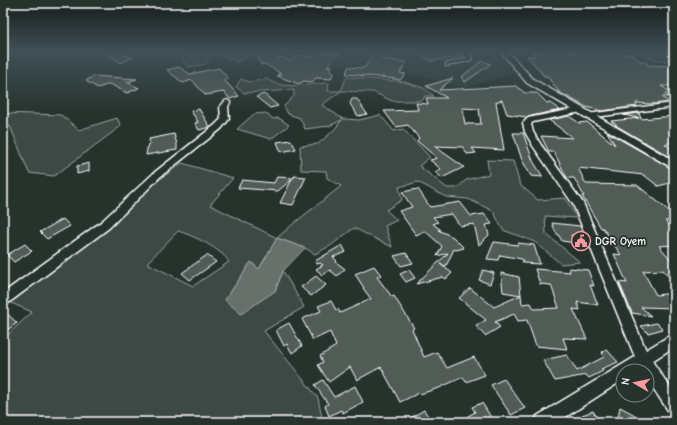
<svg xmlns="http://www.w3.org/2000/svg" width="677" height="425" viewBox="0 0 677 425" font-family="'Comic Neue',sans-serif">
<rect width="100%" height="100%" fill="#26332d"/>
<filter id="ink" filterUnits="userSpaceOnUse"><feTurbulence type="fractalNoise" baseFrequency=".025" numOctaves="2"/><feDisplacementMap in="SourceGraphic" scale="8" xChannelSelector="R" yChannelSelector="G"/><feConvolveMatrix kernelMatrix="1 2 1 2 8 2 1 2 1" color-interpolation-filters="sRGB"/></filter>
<g filter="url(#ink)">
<path fill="#333f3a" d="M276,52H497L514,73L464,88L398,70L378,67L313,65L295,61Z"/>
<path fill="#3e4944" stroke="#9ea4a2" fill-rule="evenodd" d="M189,52H251V55L237,62L222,55L209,56L206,64L187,67L181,57Z
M635,52H674V62L648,58Z
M350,77L404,82L424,88L434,96H425L422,101H392L373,92L341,91L322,105L343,119L359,120L380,115L394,131L403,129L430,157L419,166L447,188H457L466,180L489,174L487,160L513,161L520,185L538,200L565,198L577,218L545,216L546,234L580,262L561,264L535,242L503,230L493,211L468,199L446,197L418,182L399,187L402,200L386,210L397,220L385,226L392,247L354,228L330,246L315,254L305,248L277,238L259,269L251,262L225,300L275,291L283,271L304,307L264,331L318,398L323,422H3V339L32,312L9,302L151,186L182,163L233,178L210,205L277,238C297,219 320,204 341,186L327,178L326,171L301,170L300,146L318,144L333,131L342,120L329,126L305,129L300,118L288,114L284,106L294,96V90L244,93L236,87L241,79L249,82L267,79C283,91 311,83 329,83L328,91H341L346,78ZM178,231C192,235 222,249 229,262L193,286L147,263Z
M3,113L61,115L79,130L117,118L121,126L54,176L29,173L10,126L3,128Z
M266,113L273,119L279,118L289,125L271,139L237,129L254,114Z"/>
<path fill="#67706c" stroke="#a4a9a7" d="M277,238L305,248L283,271L275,291L241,314L225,300L251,262L259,269Z"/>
<path fill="#515c57" stroke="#fff" fill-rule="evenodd" d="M106,52H111L133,57L121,63Z
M273,52L277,58L281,57L290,61L298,55L311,57L316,52L339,54L327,66H332L330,71L334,72L331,79L316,78L312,82L304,81L299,84L277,76L281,75L278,74L280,73L265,64L261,65L257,55Z
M376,52H386L381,59L406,62L400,73L406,74L400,80L388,78L346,74L348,67L364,68Z
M419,52H460L461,57L430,61Z
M546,52L631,54L640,61H645L648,65L674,66V86H661L672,93L664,94L670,97H662L669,102L652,104L636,103L637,106L602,111L586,107L559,92L547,76H544L527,56H535L532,53Z
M482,61L491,64L465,82L461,77Z
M179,67L190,74L219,68L229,79L224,80L239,96L230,99L224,92L205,95L192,80L183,83L167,70Z
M93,76L137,79L127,82L139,88L127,93L110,84L98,88L86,81Z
M453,78L439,90L516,86L525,93H537L547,103H550L560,110L526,117L507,114L502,100L496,102L504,150L472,148L476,153L467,154L463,147L434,146L464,167L442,178L435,172L441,169L430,160L437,158L417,141L419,138L408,125L396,127L384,111L418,110L416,103L428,104L426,98H447L426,86ZM462,108L479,109L481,124H465Z
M264,94L278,106L270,108L256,97Z
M352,99H357L367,114L358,116L350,104Z
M199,109L210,127L199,130L195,123L198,122L191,111Z
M639,113L641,119L674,116V142L665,144L674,150V159L615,125H617L611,121L639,118L623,115Z
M569,116L579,123L587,122L615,145L607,132L674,170V182L658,186L644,175L578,168L586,184L637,185L674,215V220L665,221L674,229V245L659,246L674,263V283L663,270L643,271L656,295L674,293V308L641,307L651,316L632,313L619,282L627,283L614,254L621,255L603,228H601L582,196H584L574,178H567L554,152H549L541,136L573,138L549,120Z
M513,133H523L533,161L543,177L531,176L522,160Z
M174,134L177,144V150L146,155L148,144H150L149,139Z
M291,140L296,149L281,152L277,142Z
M89,163V171L77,174V166Z
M294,176L306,177L293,205L280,203L292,179L278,191L238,188L242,180L274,183L277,177L294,178Z
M418,189L430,207L460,202L471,216L484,214L492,224L486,225L489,235L479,245L474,224L460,226L452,214L433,217L438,222L433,224L441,230H438L453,237L464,248L456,250L454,249L446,266L440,264L452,273L446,279L443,277L416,284L448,253L437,256L442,246L425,231L416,235L399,211L412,207L402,192Z
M63,219L70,226L47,239L40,232Z
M552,223L580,226L585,236L571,235L575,243L562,241L558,234L556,233Z
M494,242L518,245V243L534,245L540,264L523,263L522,259L500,255L498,260L487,259Z
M25,244L32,251L14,262L7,255Z
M342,245L346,252L333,257L337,261L336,262L345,269L337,276L330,270L322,275L316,269L323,265L320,263L317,264L315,261Z
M406,253L413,263L401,266L394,256Z
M207,255L216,262L190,280L182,273Z
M374,266L381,275L377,277L392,297L394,296L414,328L412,329L424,357L437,352L447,368L474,357L485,375L466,382L463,377L439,388L420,394L419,393L400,402L381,367L357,380L350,367L329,382L318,365L323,362L320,356L336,346L330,332L313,340L302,319L321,311L318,306L331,301L336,310L338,309L340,313L371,299L363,288H364L355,274Z
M569,268L588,270L594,286L590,285L598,305L577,302L580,310L573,309L587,339L563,338L567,349L536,346L527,320L518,321L514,314L495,322L500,327L485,336L476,326L486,320L459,298L470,288L494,307L521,295L503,292L501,273L519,277L522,304L531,303L534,309L559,308L551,285L540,284L535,269L570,272Z
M409,270L415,278L406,282L400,274Z
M483,270L494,273L490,284L479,280Z
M316,276L326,285L311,296L301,287Z
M3,310L17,323L3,333Z
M289,323L302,346L292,353L287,344L284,346L276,330Z
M657,323L663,329L648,333L641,326Z
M607,350L618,362L601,369L603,371L589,378L586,375L555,381L543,360L567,355L577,371L604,357L602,352Z
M504,379L525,408L511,415L491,385Z
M323,380L334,397L355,386L363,402L343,413L341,410L329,416L325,406L328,404L315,385Z
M482,403L494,422H458L475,412L472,407Z
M620,407L648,422H617Z
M424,410L432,422H404Z
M593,411L598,419L586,422L582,415Z"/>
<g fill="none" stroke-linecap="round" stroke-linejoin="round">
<g stroke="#fff" stroke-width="3">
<path id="minor" d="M461,52H468L472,56L471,60L446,66V64L467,58Z
M227,100L230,102L228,107L229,119L221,129L161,176L109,228L7,304L3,305V293L101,222L155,172L215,125L221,119L220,107L225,101Z
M674,103V107L587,118L583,116L587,114Z
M578,108H581V112L533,122L531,124L533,132L541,145L583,203L646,350L674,333V347L652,361L674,393V415L669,412L647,379V371H642L641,369L638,371H623V380L558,422H535L537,416L635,357L573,204L533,146L525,132L523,123L528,118Z"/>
</g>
<g stroke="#fff" stroke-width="3">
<path id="major" d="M501,52H508L533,79L674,161V169L527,83Z"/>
</g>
<use href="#minor" fill="#26332d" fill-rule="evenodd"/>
<use href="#major" fill="#26332d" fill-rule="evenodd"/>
</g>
</g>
<linearGradient id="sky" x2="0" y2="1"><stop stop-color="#151c19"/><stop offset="0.46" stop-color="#415057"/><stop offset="1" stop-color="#415057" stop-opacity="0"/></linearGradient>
<rect width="677" height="112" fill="url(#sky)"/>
<defs>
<g id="civic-ring" transform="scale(1)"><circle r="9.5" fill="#26332d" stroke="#ff9aa2" stroke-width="1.5"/><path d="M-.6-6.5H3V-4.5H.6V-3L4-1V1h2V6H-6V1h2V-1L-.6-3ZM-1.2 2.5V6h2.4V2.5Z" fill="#ff9aa2"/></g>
</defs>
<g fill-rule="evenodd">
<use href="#civic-ring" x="581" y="241"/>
</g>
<g text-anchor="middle" stroke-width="3.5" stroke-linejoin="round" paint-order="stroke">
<g font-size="11" font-weight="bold" fill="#fff" stroke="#26332d" text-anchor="start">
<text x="595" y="245">DGR Oyem</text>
</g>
</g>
<rect width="677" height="425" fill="none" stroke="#26332d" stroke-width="16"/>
<rect x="8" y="8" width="661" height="409" fill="none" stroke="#fff" stroke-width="1.5" filter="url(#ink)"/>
<g transform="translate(635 383) rotate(279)"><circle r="19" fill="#26332d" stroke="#7d8581"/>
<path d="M0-3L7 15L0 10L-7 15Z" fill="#ff9aa2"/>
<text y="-6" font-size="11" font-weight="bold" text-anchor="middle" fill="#ffffff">N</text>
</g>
</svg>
